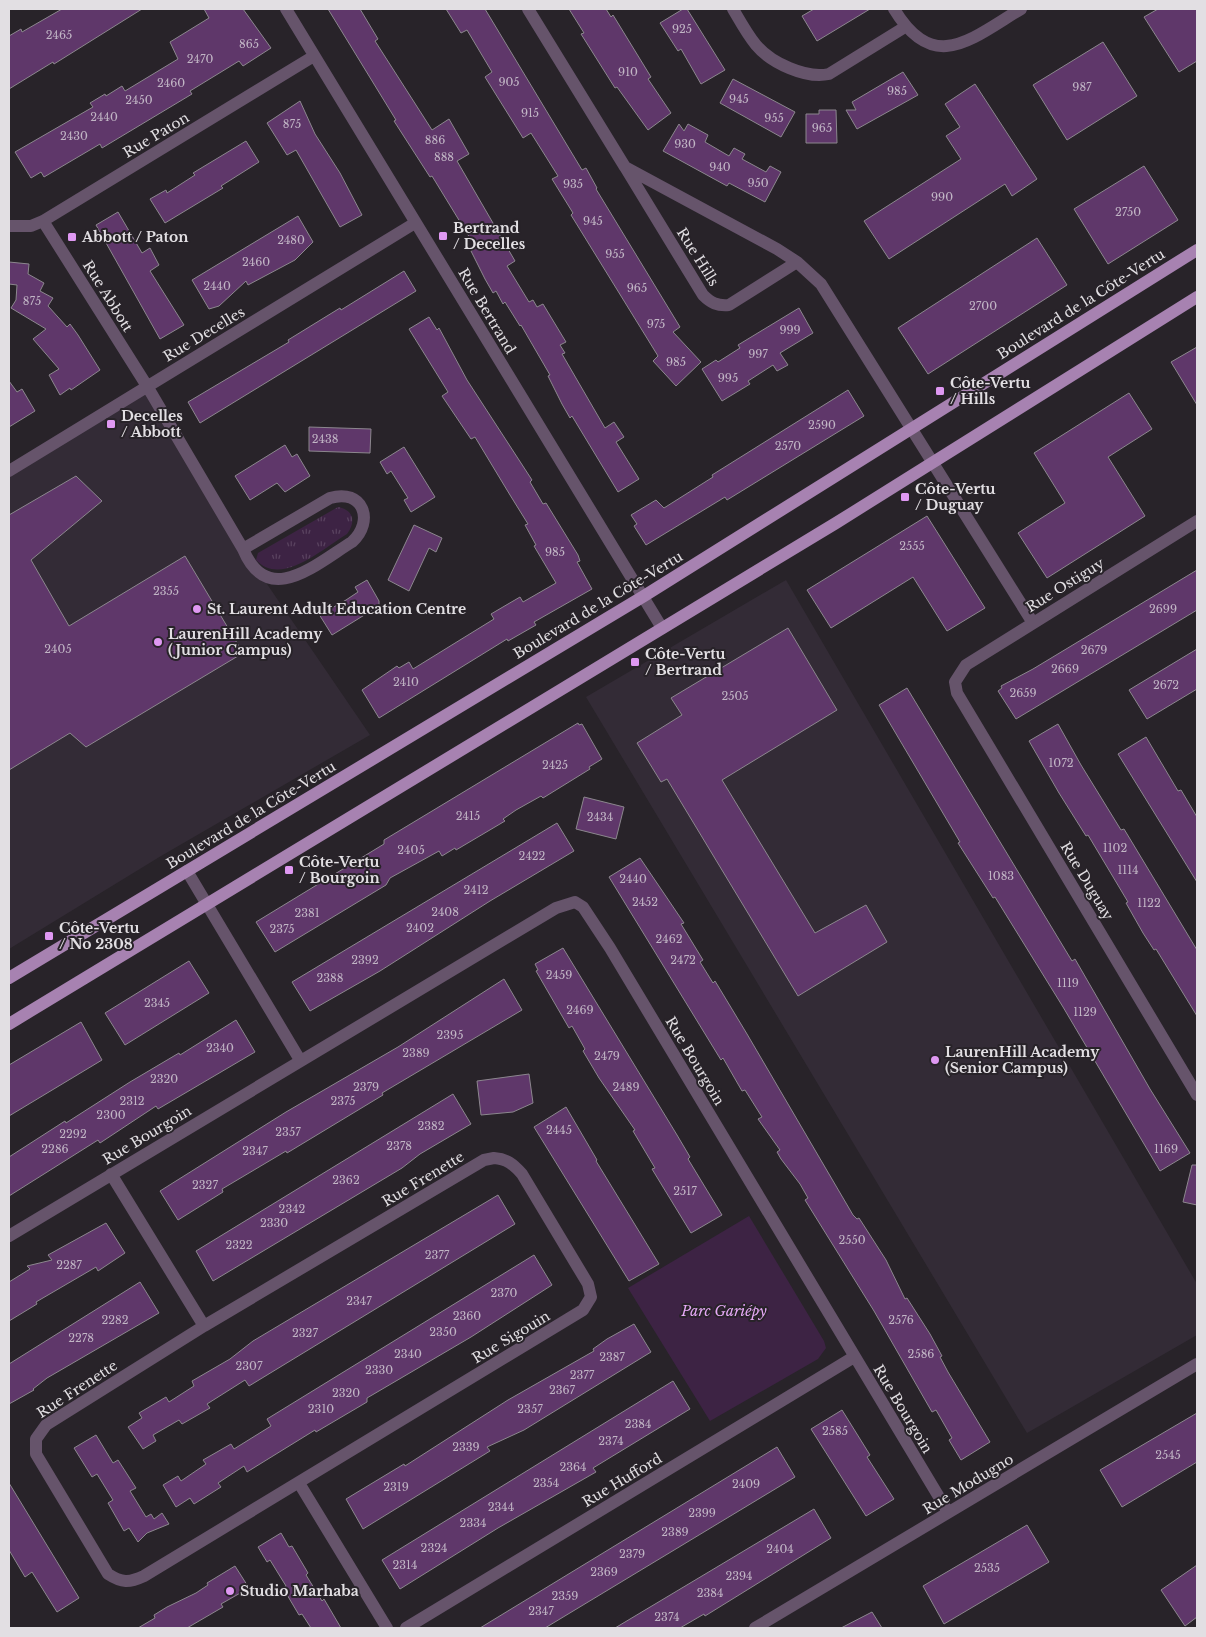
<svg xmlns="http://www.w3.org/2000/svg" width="1206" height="1637" viewBox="0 0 1206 1637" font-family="'Libre Baskerville',serif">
<defs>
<pattern id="grass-tufts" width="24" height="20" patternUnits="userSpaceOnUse" patternTransform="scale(1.25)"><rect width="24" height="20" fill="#3d2344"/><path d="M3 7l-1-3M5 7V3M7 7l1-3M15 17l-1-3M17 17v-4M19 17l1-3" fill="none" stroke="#59425f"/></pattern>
</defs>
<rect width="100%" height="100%" fill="#282329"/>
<path fill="#332b36" d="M147,386L243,549L370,735L161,856L9,949V471Z
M786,580L1197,1284V1335L1027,1433L586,697Z"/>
<path fill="url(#grass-tufts)" d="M338,507C354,510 356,522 347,534C322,549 281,587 256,560L258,553Z"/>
<path fill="#3d2344" d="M749,1216L824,1341L826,1348L818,1359L710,1421L628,1288Z"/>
<path fill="#5f376a" stroke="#8c878e" d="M62,9H142L54,64L53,62L9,89V36L21,29L22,32Z
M204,9H243L271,48L243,66L239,61L190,91L192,94L102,148L100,144L44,177L41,172L31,178L15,152L93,107L90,103L105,94L106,96L122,86L125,91L178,59L170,42L209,18Z
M328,9H360L378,39L375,41L432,130L449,119L469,154L457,161L515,261L507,266L529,302L533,300L537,307L543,304L566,342L560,345L565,353L562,354L605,428L614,422L624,437L616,442L639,479L618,492L572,416L570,418L562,404L548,376L550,375L521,325L520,326L505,302L503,304L496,291L493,293L485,279L471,251L476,248L432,176L430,177L394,121L396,120Z
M446,9H485L582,170L586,168L597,188L596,189L680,327L673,332L701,362L676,386L653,361L658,356L571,215L573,213L552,179L558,176L531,133L523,138L485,77L492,72L467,30L461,33Z
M569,9H606L611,17L613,15L651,77L648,79L671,113L648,130L617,87L615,88L581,34L584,33Z
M683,9H687L725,70L701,84L681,49L678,51L660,23Z
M814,9H870L817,41L802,16Z
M1158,9H1197V61L1179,72L1144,17Z
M1103,42L1137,96L1067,140L1033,85Z
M903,72L918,95L857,129L846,110H856L852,102Z
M733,79L795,112L781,137L720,103Z
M975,84L1037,179L1012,196L1005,184L889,259L864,221L961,159L946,136L960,127L945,104Z
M300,101L315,134L340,173L362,215L340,227L296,150L287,155L267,123Z
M819,110H836L837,143H806V114H819Z
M679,124L684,131L688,124L708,135L705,142L729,156L734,148L745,154L742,159L766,172L770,166L781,172L765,202L729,183L727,186L663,151Z
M246,141L259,162L221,186L223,188L165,223L150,199L166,190L167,193L195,175L193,173Z
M1144,166L1178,220L1108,264L1074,209Z
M118,212L142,253L150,248L159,265L150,271L184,325L160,339L96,225Z
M298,216L313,242L295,260L248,285L246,281L219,306L209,309L192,280Z
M1037,238L1067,285L928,374L898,328Z
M9,262L29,264L28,274L44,283L40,291L53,298L48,306L67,327L70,324L78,335L100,370L71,390L70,388L60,395L49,375L59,369L33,339L46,329L11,308L16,300L17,285L9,284Z
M404,271L416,291L200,423L188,402L289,342L288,340L340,308L341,310Z
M799,308L813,333L780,353L788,365L777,371L773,365L748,381L750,384L722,401L702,369L716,360L718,362L740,348L738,345Z
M429,317L437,330L439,328L467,380L532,480L530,482L543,504L546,503L578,555L580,561L577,562L592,589L534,622L536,625L508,641L507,639L379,718L362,690L397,666L399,668L409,662L413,669L494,619L491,614L520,597L523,602L556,583L534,546L536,545L525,525L528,524L510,495L475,437L471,439L442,396L448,392L409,329Z
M1197,347V405L1171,362Z
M9,381L17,392L22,389L35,411L9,427Z
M848,390L864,416L727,500L725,497L646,545L634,526L637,524L631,515L656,500L664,508L713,477L712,475Z
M1129,393L1152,429L1108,457L1145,516L1047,578L1018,533L1065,503L1034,453Z
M309,427L371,429L370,453L309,451Z
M285,445L292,457L297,454L310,476L285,492L277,483L250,500L235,476Z
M404,447L435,497L411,512L404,500L408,498L391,471L387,474L380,462Z
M76,476L102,501L31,560L69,626L185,556L243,653L86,747L70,733L9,770V515Z
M927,516L985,608L947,631L913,577L831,628L807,590Z
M414,525L442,538L436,552L429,548L409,591L388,580Z
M1197,570V610L1016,719L998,691L1002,688L1001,686L1033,669Z
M367,580L379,601V606L332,635L317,611L329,603L332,608L346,600L358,592L355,587Z
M788,628L837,710L722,780L815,933L866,905L887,942L798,996L667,779L661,782L637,743L682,715L671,698Z
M1197,649V689L1147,719L1129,690Z
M907,688L1072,961L1075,959L1150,1089L1190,1153L1160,1171L1063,1007L995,897L993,898L958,843L960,842L879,705Z
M578,723L579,725L582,724L602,759L589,767L590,769L543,798L541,796L516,810L503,819L505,821L456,850L455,848L442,856L439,851L390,878L386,885L275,952L256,922L384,844V840Z
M1058,724L1081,765L1121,830L1124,829L1197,950V1016L1156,949L1154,950L1143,933L1126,903L1128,902L1088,835L1086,836L1059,793L1029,741Z
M1146,737L1178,791L1181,790L1197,817V882L1118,754Z
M584,797L624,807L616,839L576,829Z
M557,823L574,851L490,901L380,971L310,1011L292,982Z
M640,858L684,923L681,924L703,960L700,962L713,983L715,981L747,1034L853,1215L857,1219L859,1218L886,1260L905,1299L907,1298L930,1334L942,1356L940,1357L948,1372L990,1442L961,1460L949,1440L952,1438L936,1410L932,1412L874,1311L805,1200L808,1198L800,1184L781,1159L777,1152L780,1150L758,1119L762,1117L745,1090L742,1091L723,1058L721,1060L609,877Z
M563,948L677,1135L690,1157L688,1159L722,1215L691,1233L652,1169L655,1168L633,1131L635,1130L599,1078L583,1051L585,1049L572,1026L569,1028L536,971L538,970L535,964Z
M189,961L209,993L125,1045L105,1013Z
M504,979L522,1010L382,1093L383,1095L287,1153L286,1151L222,1189L223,1192L178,1220L160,1191L286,1112L398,1047Z
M236,1020L255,1052L158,1109L156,1106L100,1143L98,1140L9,1196V1157L65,1121L66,1123L130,1082L179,1053L180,1055Z
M81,1022L102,1060L9,1116V1065Z
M529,1074L533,1103L513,1112L481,1115L477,1081Z
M453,1094L471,1124L420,1154L402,1168L213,1281L196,1251Z
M566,1107L597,1160L596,1161L659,1264L629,1281L534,1127Z
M1192,1165H1197V1205L1183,1202Z
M498,1195L515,1224L249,1386L245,1380L207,1404L210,1408L182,1424L179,1420L153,1435L156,1441L143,1449L128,1427L142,1418L139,1413L166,1397L169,1402L194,1386L192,1381L230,1359L253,1341Z
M106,1223L125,1253L98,1271L96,1267L36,1302L37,1304L9,1321V1282L30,1269L27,1266L52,1260L48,1255Z
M534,1255L552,1285L471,1337L367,1398V1402L316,1432L315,1430L247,1472L244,1466L218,1483L221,1487L194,1504L190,1498L176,1507L163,1485L178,1476L181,1481L206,1464L203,1460L231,1444L234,1449L271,1426L267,1419Z
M140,1282L159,1313L47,1378L33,1389L34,1390L9,1404V1364Z
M634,1324L651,1352L524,1430L487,1447L490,1451L363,1529L346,1499L404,1464L405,1466L508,1400L594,1351L593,1349L607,1339Z
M673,1381L690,1409L593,1468L596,1472L498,1528L400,1589L382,1560Z
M842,1410L870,1455L867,1457L894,1499L866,1516L811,1429Z
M1197,1413V1462L1122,1507L1100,1470Z
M96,1435L113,1463L118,1460L136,1488L130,1491L146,1517L151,1514L154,1519L162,1513L169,1524L147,1533L138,1542L129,1528L124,1531L108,1503L113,1500L97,1474L92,1477L74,1448Z
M777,1447L795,1477L545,1628H480Z
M9,1483L79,1598L57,1612L32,1572L25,1577L9,1550Z
M814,1509L831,1538L705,1616L704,1614L680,1628H615Z
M1027,1525L1049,1562L944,1624L923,1586Z
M281,1533L289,1547L292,1546L308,1573L306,1575L322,1601L324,1599L341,1628H311L302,1614L299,1615L283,1588L286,1586L270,1560L267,1562L258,1547Z
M1197,1565V1617L1185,1626L1161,1590Z
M235,1566L249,1588L221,1604L223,1607L187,1628H138L155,1618L154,1615L167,1607L196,1593L208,1585L207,1583Z
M872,1612L882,1628H841Z"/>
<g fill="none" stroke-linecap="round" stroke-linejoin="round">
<path stroke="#66546b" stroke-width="12" d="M286,9L662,628
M528,9L625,167L777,249L797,262L821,284L1033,623
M733,9C740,21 747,34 756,45C771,63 806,79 829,74L905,27
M894,9C934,75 971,39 1021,9
M625,167L703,295C711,303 717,306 729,305L797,262
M43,221L147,386L243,549C268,609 316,564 352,542C375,521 363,488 330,498L243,549
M9,226H31L43,221L314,56
M9,471L415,223
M1197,521L966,665L955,682L957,693L1197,1095
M187,871L300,1060
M494,1158C507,1159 513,1164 522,1174L588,1284L591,1297L583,1310L144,1576C129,1583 122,1583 108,1574L36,1454V1439L46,1425L204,1326L484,1160Z
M111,1174L204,1326
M9,1236L556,908L575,902L583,907L610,948L948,1512
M299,1483L387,1628
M406,1628L854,1357
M755,1628L1197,1364"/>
<path stroke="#a782b1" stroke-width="12" d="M9,978L644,596L1197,250
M9,1024L836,523L1197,297"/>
</g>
<g fill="#df98f2" stroke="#282329" stroke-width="2">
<rect x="438" y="231" width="10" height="10" rx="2.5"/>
<rect x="67" y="232" width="10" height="10" rx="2.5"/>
<rect x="935" y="386" width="10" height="10" rx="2.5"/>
<rect x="106" y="419" width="10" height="10" rx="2.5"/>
<rect x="900" y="492" width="10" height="10" rx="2.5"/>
<circle cx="197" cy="609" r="5"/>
<circle cx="158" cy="642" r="5"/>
<rect x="630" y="657" width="10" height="10" rx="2.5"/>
<rect x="284" y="865" width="10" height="10" rx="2.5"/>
<rect x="44" y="931" width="10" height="10" rx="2.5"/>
<circle cx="935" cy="1060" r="5"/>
<circle cx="230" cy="1591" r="5"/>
</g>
<g text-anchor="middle" stroke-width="4" stroke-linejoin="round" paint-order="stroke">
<g font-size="11" fill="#c1b5c5">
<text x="682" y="33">925</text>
<text x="59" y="39">2465</text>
<text x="249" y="48">865</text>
<text x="200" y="63">2470</text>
<text x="628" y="76">910</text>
<text x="509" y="86">905</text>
<text x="171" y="87">2460</text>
<text x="1082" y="91">987</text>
<text x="897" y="95">985</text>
<text x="739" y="103">945</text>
<text x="139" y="104">2450</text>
<text x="530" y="117">915</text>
<text x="104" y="121">2440</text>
<text x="774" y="122">955</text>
<text x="292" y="128">875</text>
<text x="822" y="132">965</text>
<text x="74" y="140">2430</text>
<text x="435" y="144">886</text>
<text x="685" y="148">930</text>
<text x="444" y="161">888</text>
<text x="720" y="171">940</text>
<text x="758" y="187">950</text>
<text x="573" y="188">935</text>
<text x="942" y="201">990</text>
<text x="1128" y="216">2750</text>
<text x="593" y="225">945</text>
<text x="291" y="244">2480</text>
<text x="615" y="258">955</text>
<text x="256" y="266">2460</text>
<text x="217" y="290">2440</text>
<text x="637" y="292">965</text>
<text x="32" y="305">875</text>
<text x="983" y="310">2700</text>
<text x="656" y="328">975</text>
<text x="790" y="334">999</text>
<text x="758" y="358">997</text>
<text x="676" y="366">985</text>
<text x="728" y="382">995</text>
<text x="822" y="429">2590</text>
<text x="325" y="443">2438</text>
<text x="788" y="450">2570</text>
<text x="912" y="550">2555</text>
<text x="555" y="556">985</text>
<text x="166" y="595">2355</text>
<text x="1163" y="613">2699</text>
<text x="58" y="653">2405</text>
<text x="1094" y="654">2679</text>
<text x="1065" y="673">2669</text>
<text x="406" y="686">2410</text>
<text x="1166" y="689">2672</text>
<text x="1023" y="697">2659</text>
<text x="735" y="700">2505</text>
<text x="1061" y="767">1072</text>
<text x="555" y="769">2425</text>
<text x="468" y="820">2415</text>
<text x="600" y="821">2434</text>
<text x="1115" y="852">1102</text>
<text x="411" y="854">2405</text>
<text x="532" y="860">2422</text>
<text x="1128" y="874">1114</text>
<text x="1001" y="880">1083</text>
<text x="633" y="883">2440</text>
<text x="476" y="894">2412</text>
<text x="645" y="906">2452</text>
<text x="1149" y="907">1122</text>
<text x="445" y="916">2408</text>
<text x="307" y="917">2381</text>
<text x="420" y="932">2402</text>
<text x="282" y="933">2375</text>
<text x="669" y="943">2462</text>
<text x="365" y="964">2392</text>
<text x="683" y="964">2472</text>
<text x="559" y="979">2459</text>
<text x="330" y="982">2388</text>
<text x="1068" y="987">1119</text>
<text x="157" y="1007">2345</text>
<text x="580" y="1014">2469</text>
<text x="1085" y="1016">1129</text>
<text x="450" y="1039">2395</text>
<text x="220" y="1052">2340</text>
<text x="416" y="1057">2389</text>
<text x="607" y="1060">2479</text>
<text x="164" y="1083">2320</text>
<text x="366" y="1091">2379</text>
<text x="626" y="1091">2489</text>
<text x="132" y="1105">2312</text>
<text x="343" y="1105">2375</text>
<text x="111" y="1119">2300</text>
<text x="431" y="1130">2382</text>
<text x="559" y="1134">2445</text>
<text x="288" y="1136">2357</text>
<text x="73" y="1138">2292</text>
<text x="399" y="1150">2378</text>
<text x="55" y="1153">2286</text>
<text x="1166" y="1153">1169</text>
<text x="255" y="1155">2347</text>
<text x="346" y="1184">2362</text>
<text x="205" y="1189">2327</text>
<text x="685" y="1195">2517</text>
<text x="292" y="1213">2342</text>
<text x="274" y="1227">2330</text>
<text x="852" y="1244">2550</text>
<text x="239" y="1249">2322</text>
<text x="437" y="1259">2377</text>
<text x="69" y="1269">2287</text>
<text x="504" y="1297">2370</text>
<text x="359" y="1305">2347</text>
<text x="467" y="1320">2360</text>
<text x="115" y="1324">2282</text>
<text x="901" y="1324">2576</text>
<text x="443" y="1336">2350</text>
<text x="305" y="1337">2327</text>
<text x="81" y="1342">2278</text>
<text x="408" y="1358">2340</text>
<text x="921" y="1358">2586</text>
<text x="612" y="1361">2387</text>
<text x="249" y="1370">2307</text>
<text x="379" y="1374">2330</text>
<text x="582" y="1379">2377</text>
<text x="562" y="1394">2367</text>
<text x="346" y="1397">2320</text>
<text x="321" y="1413">2310</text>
<text x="530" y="1413">2357</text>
<text x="638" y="1428">2384</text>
<text x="835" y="1435">2585</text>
<text x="611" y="1445">2374</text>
<text x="466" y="1451">2339</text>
<text x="1168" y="1459">2545</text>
<text x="573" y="1471">2364</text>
<text x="546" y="1487">2354</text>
<text x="746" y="1488">2409</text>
<text x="396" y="1491">2319</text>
<text x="501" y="1511">2344</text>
<text x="702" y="1517">2399</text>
<text x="473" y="1527">2334</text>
<text x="675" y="1536">2389</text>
<text x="434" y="1552">2324</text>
<text x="780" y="1553">2404</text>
<text x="632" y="1558">2379</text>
<text x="405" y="1569">2314</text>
<text x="987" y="1572">2535</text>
<text x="604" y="1576">2369</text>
<text x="739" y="1580">2394</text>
<text x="710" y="1597">2384</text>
<text x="565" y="1600">2359</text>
<text x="541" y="1615">2347</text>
<text x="667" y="1621">2374</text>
</g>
<g font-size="14" fill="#e2dfe3" stroke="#282329">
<text transform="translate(156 135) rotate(-31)" y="5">Rue Paton</text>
<text transform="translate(698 257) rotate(58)" y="5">Rue Hills</text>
<text transform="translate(108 296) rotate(58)" y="5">Rue Abbott</text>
<text transform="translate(1081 304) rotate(-32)" y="5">Boulevard de la Côte-Vertu</text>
<text transform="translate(487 311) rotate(59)" y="5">Rue Bertrand</text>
<text transform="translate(204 334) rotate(-31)" y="5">Rue Decelles</text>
<text transform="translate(1065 585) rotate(-32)" y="5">Rue Ostiguy</text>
<text transform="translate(598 605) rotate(-31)" y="5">Boulevard de la Côte-Vertu</text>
<text transform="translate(251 815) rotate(-31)" y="5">Boulevard de la Côte-Vertu</text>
<text transform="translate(1087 881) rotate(59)" y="5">Rue Duguay</text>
<text transform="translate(695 1061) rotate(59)" y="5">Rue Bourgoin</text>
<text transform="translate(147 1135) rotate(-31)" y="5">Rue Bourgoin</text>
<text transform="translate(423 1179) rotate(-31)" y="5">Rue Frenette</text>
<text transform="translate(511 1337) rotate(-31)" y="5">Rue Sigouin</text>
<text transform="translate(77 1389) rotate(-33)" y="5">Rue Frenette</text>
<text transform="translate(903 1409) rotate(59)" y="5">Rue Bourgoin</text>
<text transform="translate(622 1480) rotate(-31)" y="5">Rue Hufford</text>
<text transform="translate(968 1484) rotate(-31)" y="5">Rue Modugno</text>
</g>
<g font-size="14" font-weight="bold" fill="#e2dfe3" stroke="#282329" text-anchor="start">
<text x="453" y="233">Bertrand<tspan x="453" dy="16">/ Decelles</tspan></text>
<text x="82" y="242">Abbott / Paton</text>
<text x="950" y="388">Côte-Vertu<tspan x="950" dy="16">/ Hills</tspan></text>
<text x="121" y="421">Decelles<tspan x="121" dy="16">/ Abbott</tspan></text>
<text x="915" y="494">Côte-Vertu<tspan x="915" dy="16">/ Duguay</tspan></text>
<text x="207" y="614">St. Laurent Adult Education Centre</text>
<text x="168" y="639">LaurenHill Academy<tspan x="168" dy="16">(Junior Campus)</tspan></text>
<text x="645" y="659">Côte-Vertu<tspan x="645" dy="16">/ Bertrand</tspan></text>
<text x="299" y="867">Côte-Vertu<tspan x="299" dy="16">/ Bourgoin</tspan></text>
<text x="59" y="933">Côte-Vertu<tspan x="59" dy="16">/ No 2308</tspan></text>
<text x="945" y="1057">LaurenHill Academy<tspan x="945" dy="16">(Senior Campus)</tspan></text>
<text x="240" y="1596">Studio Marhaba</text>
</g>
<g font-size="14" font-style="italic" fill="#e7aaf8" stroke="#282329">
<text x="724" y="1316">Parc Gariépy</text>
</g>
</g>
<rect width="1206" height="1637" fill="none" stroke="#e2dfe3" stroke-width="20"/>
</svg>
